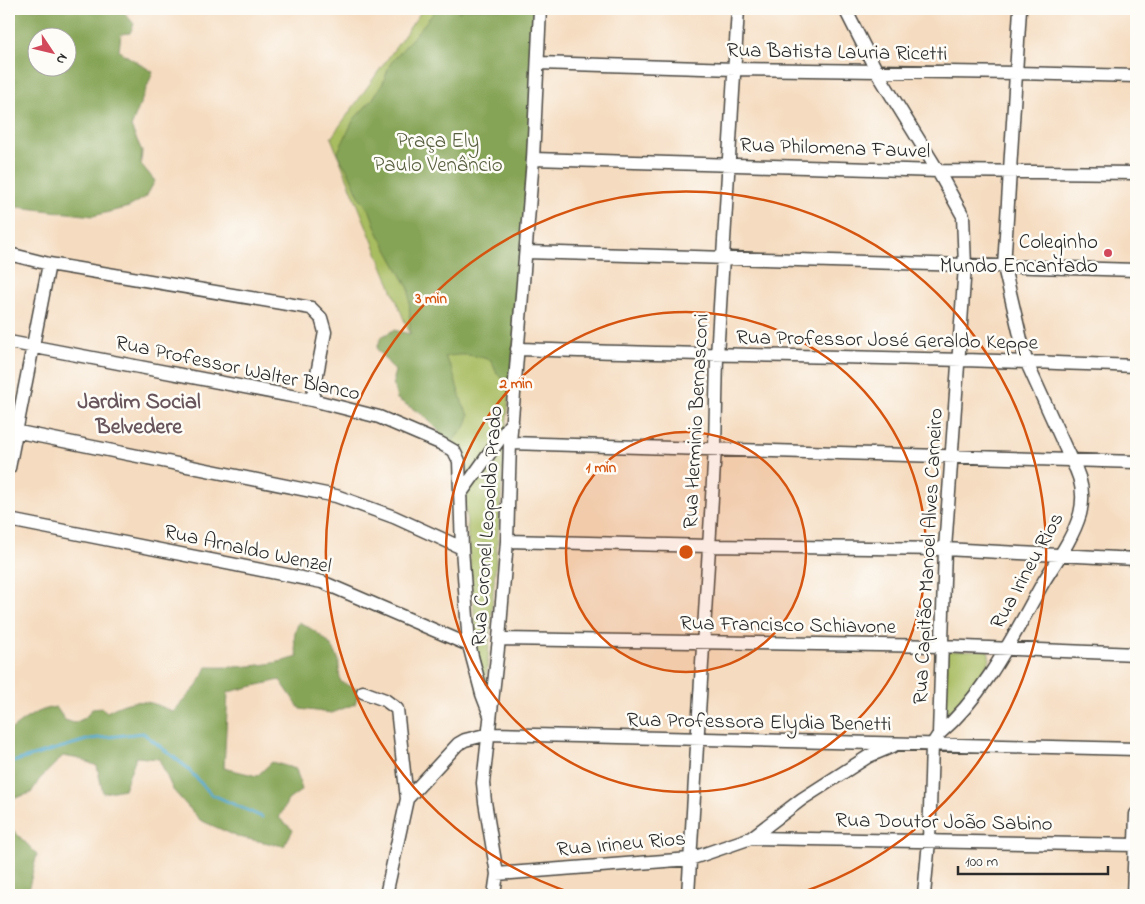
<svg xmlns="http://www.w3.org/2000/svg" width="1145" height="904" viewBox="0 0 1145 904" font-family="'Indie Flower',sans-serif">
<rect width="100%" height="100%" fill="#fdfcf7"/>
<filter id="ink" filterUnits="userSpaceOnUse"><feTurbulence type="fractalNoise" baseFrequency=".02" numOctaves="2"/><feDisplacementMap in="SourceGraphic" scale="10" xChannelSelector="R" yChannelSelector="G"/><feConvolveMatrix kernelMatrix="1 2 1 2 8 2 1 2 1" color-interpolation-filters="sRGB"/></filter>
<filter id="wash" filterUnits="userSpaceOnUse"><feTurbulence type="fractalNoise" baseFrequency=".0096" numOctaves="4" result="noise"/><feDisplacementMap in="SourceGraphic" scale="20" xChannelSelector="R" yChannelSelector="G"/><feGaussianBlur stdDeviation="1.12" result="paint"/><feColorMatrix in="noise" values="0 0 0 0 0 0 0 0 0 0 0 0 0 0 0 0 0 1.4 0 .05"/><feComposite in="paint" operator="in"/></filter>
<g filter="url(#wash)">
<rect width="100%" height="100%" fill="#f5dcc0"/>
<path fill="#a8bc60" stroke="#6a7446" d="M423,9H537L510,384L486,683H482L479,673L462,464L331,138Z
M988,650L990,660L968,693L945,721L944,651Z"/>
<path fill="#86a456" stroke="#586840" fill-rule="evenodd" d="M9,9H18L21,12L23,9H123V11L134,24L130,33L121,34L119,51L153,72L131,127L142,151L141,164L155,181L146,197L129,207L93,216L9,206ZM38,38H68V68H38Z
M437,9H458L459,12L463,9H536L532,154L510,384L497,374L491,360C475,355 461,353 445,357L451,367L463,405L469,415L466,426L449,445L443,440L438,430L423,415L397,399L394,388L393,378L395,371L377,349L381,337L394,330L410,334L409,289L377,231L370,211L360,198L348,171L337,154L354,119L372,100L383,83L390,64Z
M299,622C314,630 331,640 338,658C340,665 338,673 341,682L359,690L355,704L332,713L300,709L280,680L228,692L224,768L257,776L272,762L296,769L302,790L288,800L279,818L293,830L284,846L238,837L200,820L173,790L159,759L136,757L124,789L103,793L97,766L80,759L63,756L39,780L31,793L9,800V731C23,720 38,709 56,707L65,720L74,723L85,718L92,709L102,708L107,712C134,697 147,699 173,712L197,686L207,667C237,668 270,666 298,657C294,643 292,637 299,622Z
M9,826L37,854L27,895H9Z"/>
<g fill="none" stroke-linecap="round" stroke-linejoin="round">
<path stroke="#4ea5cb" stroke-width="3" d="M9,763L90,739L143,733L185,766L211,794L262,817"/>
</g>
</g>
<g filter="url(#ink)">
<g fill="none" stroke-linecap="round" stroke-linejoin="round">
<g stroke="#494641" stroke-width="15">
<path id="minor" d="M845,9L877,72L938,171L963,216L965,266L945,549L939,734L932,745L929,841L924,895
M538,63L735,69L1017,73L1136,76
M533,159L938,171L1136,173
M526,252L1136,270
M9,254L49,264L311,308L321,318L325,332L312,400
M9,342L312,400L379,417L440,443L454,451L459,461L462,548L469,645L482,694L490,715
M517,349C724,356 930,357 1136,366
M9,430L336,496L394,517L462,548
M510,443L1136,462
M9,468L49,264
M461,493L512,422
M9,520L322,582L469,645
M507,541L709,546L945,549L1136,559
M499,639L941,646L1136,654
M363,692L385,700L397,709L407,799L386,895
M939,734C986,694 1014,634 1044,581C1057,560 1073,538 1080,514C1085,494 1081,476 1071,460L1026,361L1004,267L1020,9
M407,799L458,744L465,740L489,734L1136,749
M751,838L1136,845
M497,874L690,859L751,838L802,799L869,756L893,746
M494,895L497,874L485,802L483,783L499,639L507,541L510,443L533,159L540,9
M688,895L715,448L717,356L738,9
M1133,895L1136,814"/>
</g>
<use href="#minor" stroke="#fff" stroke-width="12"/>
</g>
</g>
<circle cx="686" cy="552" r="120" fill="#d5540f" fill-opacity=".12"/>
<g fill="none" stroke="#d5540f" stroke-width="2.5">
<circle cx="686" cy="552" r="120"/>
<circle cx="686" cy="552" r="240"/>
<path d="M575 894A360 360 0 1 1 797 894"/>
</g>
<circle fill="#d1495b" stroke="#fdfcf7" stroke-width="2" cx="1108" cy="253" r="5"/>
<g text-anchor="middle" stroke-width="5" stroke-linejoin="round" paint-order="stroke">
<g font-size="21" fill="#2b2b2b" stroke="#fdfcf7">
<text transform="translate(837 51) rotate(1)" y="7">Rua Batista Lauria Ricetti</text>
<text transform="translate(835 147) rotate(2)" y="7">Rua Philomena Fauvel</text>
<text transform="translate(887 339) rotate(1)" y="7">Rua Professor José Geraldo Keppe</text>
<text transform="translate(238 367) rotate(12)" y="7">Rua Professor Walter Blanco</text>
<text transform="translate(695 421) rotate(-87)" y="7">Rua Herminio Bernasconi</text>
<text transform="translate(486 526) rotate(-86)" y="7">Rua Coronel Leopoldo Prado</text>
<text transform="translate(248 548) rotate(12)" y="7">Rua Arnaldo Wenzel</text>
<text transform="translate(927 556) rotate(-87)" y="7">Rua Capitão Manoel Alves Carneiro</text>
<text transform="translate(1026 570) rotate(-61)" y="7">Rua Irineu Rios</text>
<text transform="translate(788 624) rotate(1)" y="7">Rua Francisco Schiavone</text>
<text transform="translate(759 721) rotate(1)" y="7">Rua Professora Elydia Benetti</text>
<text transform="translate(944 821) rotate(1)" y="7">Rua Doutor João Sabino</text>
<text transform="translate(621 843) rotate(-5)" y="7">Rua Irineu Rios</text>
</g>
<g font-size="21" fill="#575e3e" stroke="#fdfcf7">
<text x="438" y="147">Praça Ely<tspan x="438" dy="24">Paulo Venâncio</tspan></text>
</g>
<g font-size="21" fill="#2b2b2b" stroke="#fdfcf7" text-anchor="end">
<text x="1098" y="248">Coleginho<tspan x="1098" dy="24">Mundo Encantado</tspan></text>
</g>
<g font-size="22" font-weight="bold" fill="#68555c" stroke="#fdfcf7">
<text x="139" y="408">Jardim Social<tspan x="139" dy="25">Belvedere</tspan></text>
</g>
</g>
<circle cx="686" cy="552" r="8" fill="#d5540f" stroke="#fdfcf7" stroke-width="2.5"/>
<g font-size="15" text-anchor="middle" font-weight="bold" fill="#d5540f" stroke="#fdfcf7" stroke-width="5" stroke-linejoin="round" paint-order="stroke">
<text x="431" y="303">3 min</text>
<text x="516" y="388">2 min</text>
<text x="601" y="472">1 min</text>
</g>
<rect width="1145" height="904" fill="none" stroke="#fdfcf7" stroke-width="30"/>
<g transform="translate(52 52) rotate(125)"><circle r="24" fill="#fdfcf7" stroke="#a9a8a5"/>
<path d="M0-4L9 19L0 12L-9 19Z" fill="#d1495b"/>
<text y="-8" font-size="14" font-weight="bold" text-anchor="middle" fill="#2b2b2b">N</text>
</g>
<path d="M958 866v8h150v-8" fill="none" stroke="#2b2b2b" stroke-width="2.5"/>
<text x="965" y="866" font-size="15" fill="#2b2b2b" stroke="#fdfcf7" stroke-width="4" paint-order="stroke">100 m</text>
</svg>
